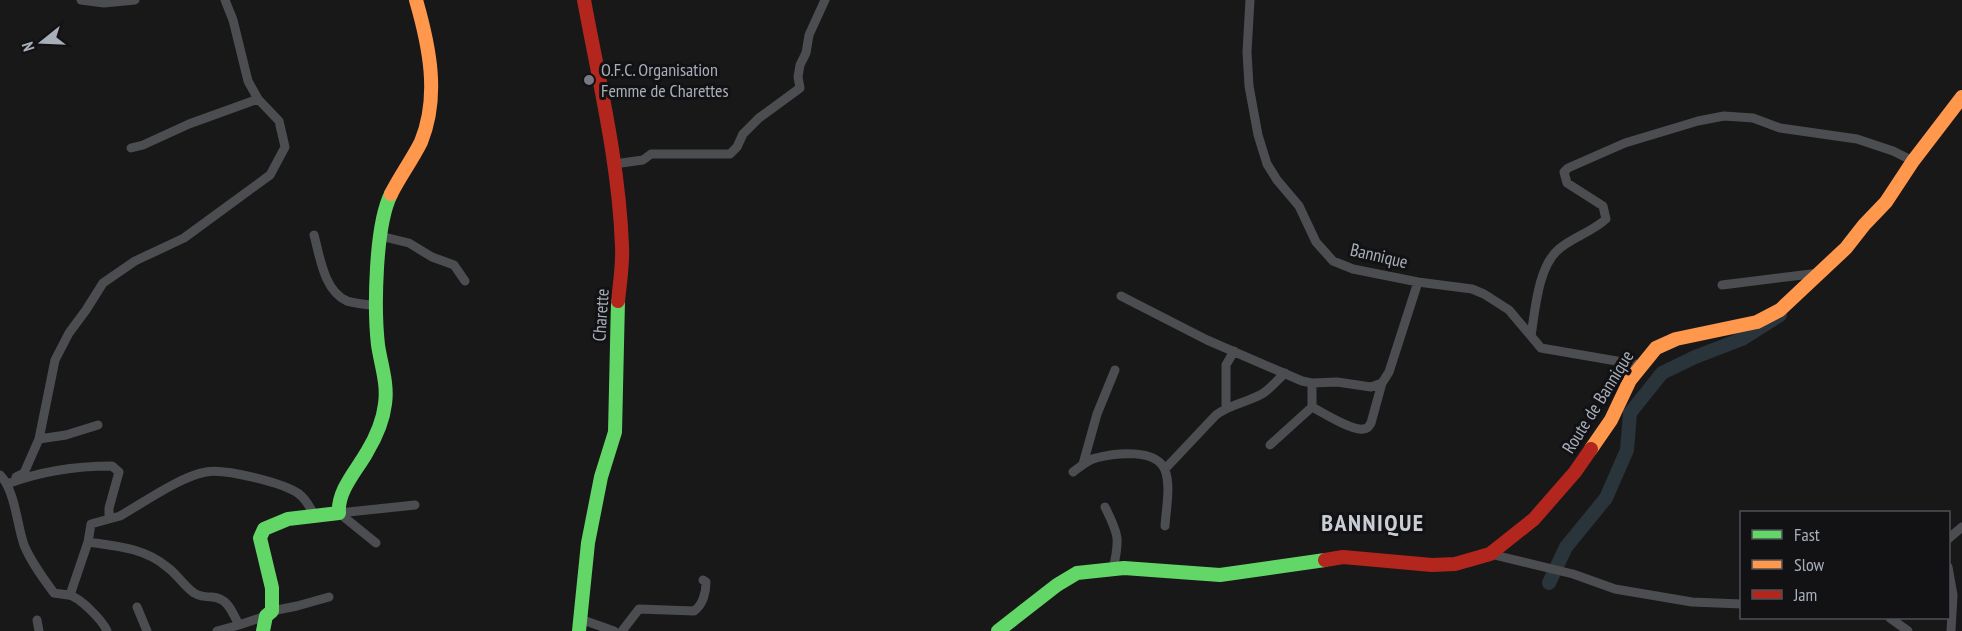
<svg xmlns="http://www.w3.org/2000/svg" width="1962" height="631" viewBox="0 0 1962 631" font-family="'PT Sans Narrow',sans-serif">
<rect width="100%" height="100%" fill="#181818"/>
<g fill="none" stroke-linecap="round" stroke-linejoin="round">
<path stroke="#2a353b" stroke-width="14" d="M1549,583L1566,547L1606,498L1627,450L1630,413L1662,373L1695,357L1742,339L1780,315"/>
<path stroke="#4b4d51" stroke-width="9" d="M81,0L104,3L135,0
M1250,0L1247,52L1249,86L1258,135L1267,164L1277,180L1299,206L1316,242L1333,261L1353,269L1418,282L1472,289L1484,294L1509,310L1541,348L1640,365
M131,148L143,145L189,124L258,99
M614,164L643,160L651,154H730L737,147L743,134L759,118L800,88L798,77L800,65L806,53L809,35L825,0
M314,235C320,257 324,291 347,301C356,304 367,304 376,306
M380,236L409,243L432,257L454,265L465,281
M1722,285L1819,273
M1121,296L1207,340L1302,381L1312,383L1337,382L1371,387L1382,383L1389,372L1418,282
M1531,336C1535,311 1538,266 1559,249C1573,237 1592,232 1606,219L1603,206L1567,183L1564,172L1568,168L1625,143L1698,121L1724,116L1753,118L1780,128L1857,139L1893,151L1913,161
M1226,407V365L1234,351
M1312,407C1323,413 1352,431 1363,429C1369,428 1368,427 1371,423L1382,383
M39,439L55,360L69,333L86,310L103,283L135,261L184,238L270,175L285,147L279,121L258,99L248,81L233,20L225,0
M1270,445L1312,407V383
M1083,464L1097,414L1115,370
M1165,469L1216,415C1230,404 1245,403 1260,395C1269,391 1277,380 1285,373
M1073,472C1080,467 1087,460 1096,458C1115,453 1156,448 1165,470C1171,486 1166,509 1165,526
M0,475C15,490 17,525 24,545C31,562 43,578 54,593C59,594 63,594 68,595C79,596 103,621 107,631
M16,477L24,473L39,439L66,435L98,425
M7,484C41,471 76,466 112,466L119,472L109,508V519L91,524L88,542L70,595
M1105,507C1119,535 1120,539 1113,569
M339,513L415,505
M339,513L376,543
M109,519L120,516C143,503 181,476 206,472C224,468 284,483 299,494C307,500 310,508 315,516
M1948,539L1962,527
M88,542C116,546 145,548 167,567C177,574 184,586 194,593C199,596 205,597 212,597C228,598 232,612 239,625L266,616
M1490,554L1573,574L1615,589L1692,602L1742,604
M1948,567L1953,595L1951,631
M137,607L147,631
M272,611L297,606L329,597
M1890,618L1908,631
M580,619L614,631
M37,620L39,631
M217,631L239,625
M622,631L639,609L694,611C703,605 706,592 706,582L703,580"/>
<path stroke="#63d668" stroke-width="14" d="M263,631L266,616L272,611V588L260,538L264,529L288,519L339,513C337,491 357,470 367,452C376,437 383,421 385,404C388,384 381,365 378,345C374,309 375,226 391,194
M579,631L588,543L601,477L615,432L618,301
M998,631L1057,585L1077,573L1124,568L1220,575L1325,560"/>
<path stroke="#ff974d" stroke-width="14" d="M391,194C400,176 412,160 421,142C440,96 429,45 416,0
M1591,449L1611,420L1630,380L1656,348L1676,339L1757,322L1780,310L1846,248L1864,225L1886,202L1913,161L1962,97"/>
<path stroke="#b3261e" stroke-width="14" d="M584,0C599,81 619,163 622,246C623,264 620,282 618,301
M1325,560L1343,557L1432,565L1455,564L1490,554L1534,519L1575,472L1591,449"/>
</g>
<circle fill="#767a81" stroke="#121214" stroke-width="2" cx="589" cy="80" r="6"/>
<g text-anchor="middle" stroke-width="6" stroke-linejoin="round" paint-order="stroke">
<g font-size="18" fill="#a8afba" stroke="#121214" text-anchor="start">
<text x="601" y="76">O.F.C. Organisation<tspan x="601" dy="21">Femme de Charettes</tspan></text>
</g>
<g font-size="18" fill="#a8afba" stroke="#121214">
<text transform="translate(1379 256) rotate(13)" y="6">Bannique</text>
<text transform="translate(601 315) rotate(-86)" y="6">Charette</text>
<text transform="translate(1598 402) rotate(-58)" y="6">Route de Bannique</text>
</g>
<g font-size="24" font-weight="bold" letter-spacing="1.5" fill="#c9ced5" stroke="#121214">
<text x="1373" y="531">BANNIQUE</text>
</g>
</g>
<rect x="1740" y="511" width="210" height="108" fill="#121214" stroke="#4e5156" stroke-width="1.5"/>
<rect x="1752" y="530" width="30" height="9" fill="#63d668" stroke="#4e5156" stroke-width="1.5"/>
<text x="1794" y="541" font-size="18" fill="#a8afba">Fast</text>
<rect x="1752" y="560" width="30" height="9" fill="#ff974d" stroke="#4e5156" stroke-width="1.5"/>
<text x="1794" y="571" font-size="18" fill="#a8afba">Slow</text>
<rect x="1752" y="590" width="30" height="9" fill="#b3261e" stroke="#4e5156" stroke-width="1.5"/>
<text x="1794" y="601" font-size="18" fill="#a8afba">Jam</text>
<g transform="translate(42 42) rotate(252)" stroke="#121214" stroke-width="4.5" paint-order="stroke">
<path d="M0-4.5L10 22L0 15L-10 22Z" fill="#a8afba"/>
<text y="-9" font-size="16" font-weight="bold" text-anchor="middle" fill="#a8afba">N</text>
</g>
</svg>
